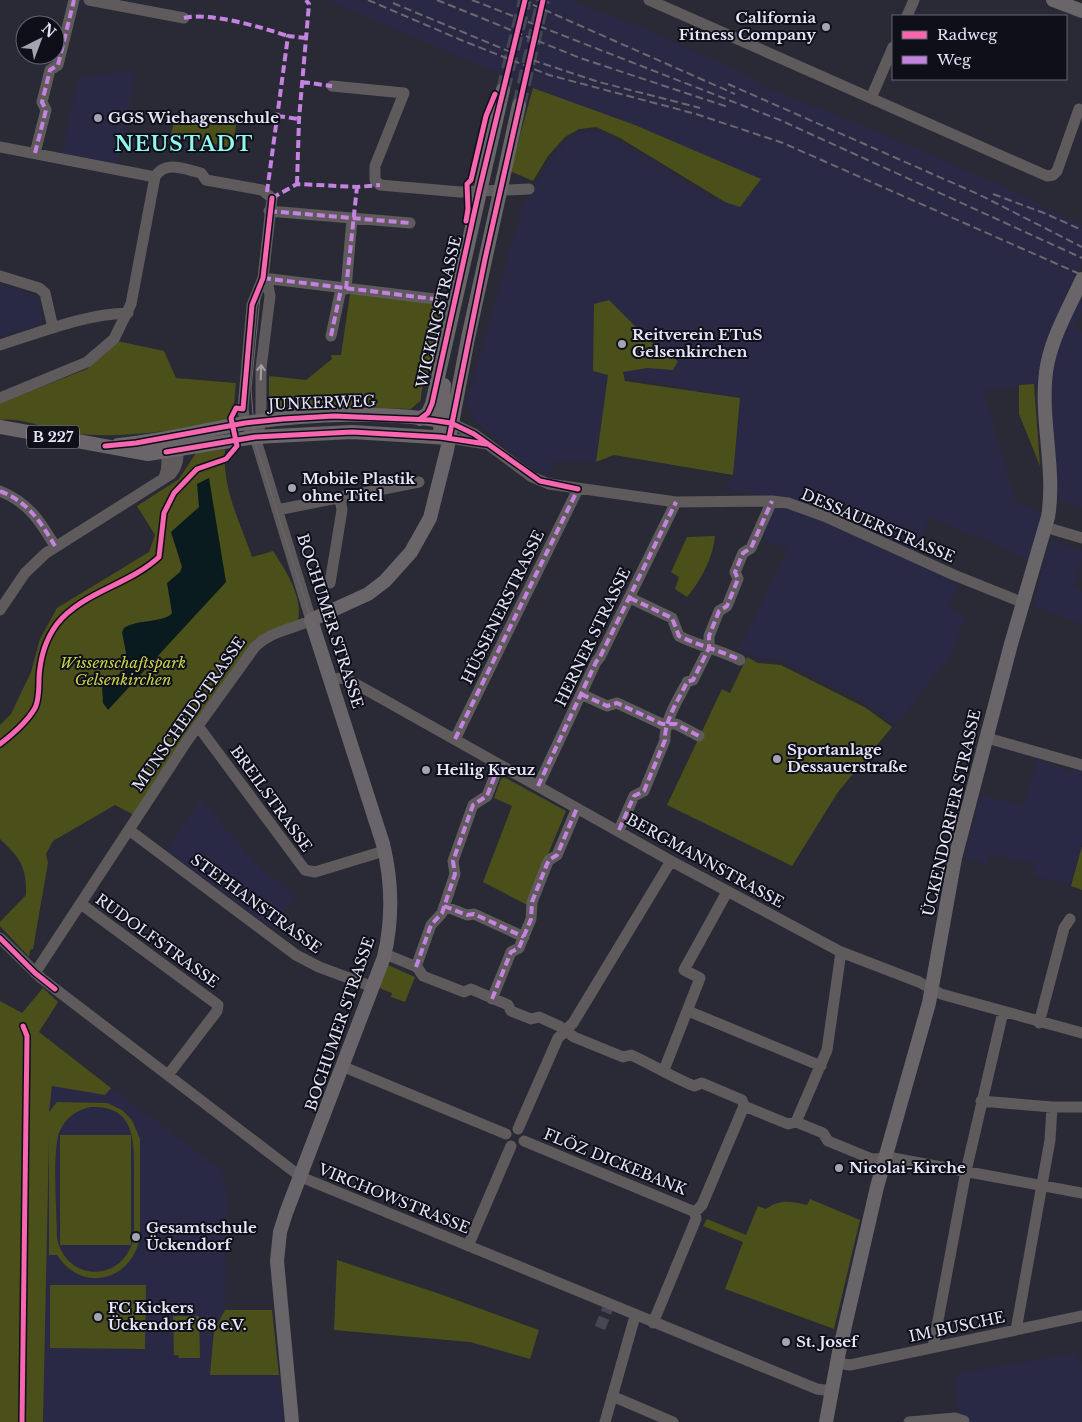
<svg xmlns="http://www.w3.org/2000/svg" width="1082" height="1422" viewBox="0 0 1082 1422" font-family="'Libre Baskerville',serif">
<rect width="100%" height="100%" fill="#2a2a37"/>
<path fill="#292945" d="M327,0H574V3L632,23L744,73L765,87L869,128L998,184L1082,225V260L1069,290L1065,292L1082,300V310L1074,328L1082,332V508L1056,499L1050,389L1034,385H1019L984,391L1016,503L1044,513L1028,560L977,535L972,536L931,517L908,560L959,583L949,606L965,617L952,653L896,725L867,703L779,659L758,658L739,649L788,549L757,537L773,498L726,488L733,475L740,398L624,377L622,372L634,369L647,368L673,370L678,361L651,342L608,300L594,304L608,374L596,462L555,461L547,477L518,459L475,421L466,404L522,207L543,171L567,140L578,133L587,131L604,133L716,200L740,206L760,179L635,125L533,88Z
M136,70L117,169L60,158L79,78Z
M0,285L39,296L43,324L0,337Z
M1050,539L1082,551V560L1073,588L1082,591V624L1033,606Z
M1037,759L1071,772L1073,769L1082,771V843L1071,884L1033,876L1035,863L990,855L988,864L963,859L967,851L980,795L1024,805Z
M201,800L258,865L295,896L272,928L167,851Z
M52,1086L105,1094L111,1088L222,1170L227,1196L225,1310L214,1331L210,1374L279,1375L285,1422H43L50,1095Z
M1076,1353L1082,1365V1422H941L959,1419L955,1374Z"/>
<path fill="#4b4f1a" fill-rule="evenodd" d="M533,88L635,125L761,179L740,207L725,202L620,138L596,127L579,129L565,137L548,156L533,181L510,171Z
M176,113L236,125L233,148L171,135Z
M350,294L444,305L431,358L433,359C430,372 420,386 421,400L411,409L344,407L276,410L269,403V376L306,380L332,359L331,355H341Z
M609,300L651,342L678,361L673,370L647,368L623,372L625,381L740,398L733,475L614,455L596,462L608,375L593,371L594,304Z
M117,341L164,351L176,378L236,383C234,398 236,414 222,422C173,431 125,438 76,434C50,432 26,417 0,420V403L87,369Z
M1034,384V385L1040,466L1019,414V385Z
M225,449C222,490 240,521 252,557L273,551C286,571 303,596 298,621L270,630L254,640L136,816L115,805L53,841L46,854L48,863L33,949L30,950L29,957L0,926V922L26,895C27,867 20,858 0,839V725L11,714L31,672L40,639L57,608L149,552L155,535L137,506L179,479L196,453Z
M715,536C713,558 701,580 687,597L675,589L679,577L671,572L687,537Z
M747,657L758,663L781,665L866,708L892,727L838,792L792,866L667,805L722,689L730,693Z
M504,777L566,811L527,905L483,882L512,806L494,798L501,779Z
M1082,846V890L1071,886Z
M388,965L415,977L405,1002L391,997L392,993L379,988Z
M43,988L58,1002L39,1032L111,1088L105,1095L52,1086L49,1112L57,1102L107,1103L122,1110L132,1120L140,1139V1236C133,1281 82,1294 57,1255H49V1139L43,1422H0V1001L22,1013ZM91,1107C137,1105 134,1144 134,1177C134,1196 134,1215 134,1235C127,1282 67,1285 57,1238C57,1214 52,1153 59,1133C65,1118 76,1110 91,1107Z
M60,1135H131V1245H60Z
M810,1199L860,1220L834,1329L725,1289L743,1242L703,1226L707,1219L746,1235L758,1206L766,1209C779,1199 791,1201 807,1205Z
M337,1260L440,1294L539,1330L530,1359L470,1342L334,1330Z
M50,1285H146L145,1349L50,1348Z
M225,1310H272L279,1375H210L214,1330Z
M173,1316H199L200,1358H179L178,1355H174Z"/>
<path fill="#091b1e" d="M209,478L226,582L108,710L103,703L102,686L126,669L128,664L122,632L124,628C136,619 165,623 172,613L167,583L180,572L182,567L171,532L199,507L197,484Z"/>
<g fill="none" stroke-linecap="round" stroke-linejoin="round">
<path stroke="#464654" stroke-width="11" stroke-dasharray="11 5.5" stroke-linecap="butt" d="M600,1328L609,1305"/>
<path stroke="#464654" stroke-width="14" stroke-dasharray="14 7" stroke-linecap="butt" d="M503,90L525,0
M519,105L543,0"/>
<path stroke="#5f5a5c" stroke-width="11" d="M89,0L184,18
M649,0L1047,176L1053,175L1057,171L1079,109
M907,16L914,0
M332,86L404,93L375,166V180L380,185L460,192L529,189
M871,98L893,47
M0,147L155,177
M35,153L46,110L42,102L50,70L58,65L74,0
M269,211L410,223
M0,276L39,288L45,293L53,328
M263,278L435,299
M346,289L352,219
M331,336L341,289
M0,345C41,332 85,314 128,313
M0,398L87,362L114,339L131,304L155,177C165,160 184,169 201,173L206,180L262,190L272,198L263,278L252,305L243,409L245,423L255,437L311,620C292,630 269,631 254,648L187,741L35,973
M451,423L474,434L532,477L549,484L676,502L772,501L788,503L824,516L954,575L1024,603
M259,429L261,421V368L270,296L268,285L263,278
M449,438L487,444
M163,479C170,468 165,456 168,444
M0,491C28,502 40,521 55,546
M277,510L419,482
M1045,527L1082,538
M330,583L342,510L340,498
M630,598L672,618L679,636C699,646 720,650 740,660
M0,610L25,573L46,553L171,474C179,464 180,454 174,443
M330,680L341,678L347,679L671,861L841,952L919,982L941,994L1082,1033
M687,682L693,680L709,648V636L719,611L727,606L738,579L735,572L743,553L751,548L772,501
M581,694L607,706L617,703L662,724H676L699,736
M198,726L305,870L315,872L384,851
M987,738L1082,765
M455,739L578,489
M538,786L596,662L600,657L676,502
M129,830L296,955L319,967L373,987
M619,830L634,796L644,791L665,740C664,722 677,701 685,686
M81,904L218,1005L217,1011L168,1075
M444,906L467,915L474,914L524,937
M0,938L41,978L301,1177L817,1389L833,1391
M385,954L417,967L423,976L464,992L471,989L508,1005L511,1011L531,1019L539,1017L559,1026L574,1037L623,1057L631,1055C653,1065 672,1077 694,1086L702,1083L742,1100L744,1106L788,1124L796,1122L823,1133L828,1141L872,1159L893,1158L1082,1193
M416,967L431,925L442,913L455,874L453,861L473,805L487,796L499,765
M492,999L511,952L519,948L531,919L532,902L547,864L549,860L557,855L577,808
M688,1011L821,1066
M1039,1023L1064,928L1070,919
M344,1067L506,1134
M664,1070L700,978L684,970L727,892
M981,1101L1052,1107H1082
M796,1122L827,1050L841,952
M518,1129L558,1038L573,1023L671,861
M524,1141L695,1212
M468,1246L511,1146
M653,1323L696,1219L695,1212L702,1205L744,1106
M1016,1330L1050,1140L1052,1107
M933,1347L966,1171L1003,1012
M837,1363L850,1365L1082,1316
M612,1396L673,1422
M605,1422L635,1316
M909,1422L955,1418L964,1421"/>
<path stroke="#6a6568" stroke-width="14" d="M1053,0L1082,11
M420,419L428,413L432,404L503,90
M0,427L148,454L255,437L352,432L449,438
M440,431L444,385
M118,445C161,441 203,430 246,423C306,414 392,410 451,423
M292,1422L277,1261L280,1232L286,1213L384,957C393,919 392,881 383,844L311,620L368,594L385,581L411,552L430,518L447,450L468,338L519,105
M826,1422L839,1352L877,1187L929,1003L955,858L1011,644L1048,517C1056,470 1040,420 1046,372C1050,340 1069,308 1082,279"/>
<path stroke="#6a686e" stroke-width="1" d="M260,297L251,389L255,442L381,841C391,878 392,917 383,955L278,1236L276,1270L290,1422"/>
<path stroke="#6a686e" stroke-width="2" stroke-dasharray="8 4" stroke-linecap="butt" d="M368,0L461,40L549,75L696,114L783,143L1082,275
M437,0L580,58L728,107
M472,0L780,120L1082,258
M522,0L735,94
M393,3L513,53
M532,60L599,82L700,108
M728,84L978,194L1082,247
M993,194L1044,213L1082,230"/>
<path stroke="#c483df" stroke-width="4" stroke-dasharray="8 4" stroke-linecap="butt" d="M184,18C210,12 261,27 288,36
M302,82L332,86
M277,116L299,119
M35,153L46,110L42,102L50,70L58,65L74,0
M297,184L299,119L309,4L306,0
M267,192L288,36L306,38
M272,198L297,184L357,187L380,185
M269,211L410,223
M263,278L435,299
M346,289L357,187
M331,336L341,289
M0,491C28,502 40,521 55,546
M630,598L672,618L679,636C699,646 720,650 740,660
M581,694L607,706L617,703L662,724H676L699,736
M455,739L578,489
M538,786L596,662L600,657L676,502
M619,830L634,796L644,791L665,740C664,721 679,699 687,682L693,680L709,648V636L719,611L727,606L738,579L735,572L743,553L751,548L772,501
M444,906L467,915L474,914L524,937
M416,967L431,925L442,913L455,874L453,861L473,805L487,796L499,765
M492,999L511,952L519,948L531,919L532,902L547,864L549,860L557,855L577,808"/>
<g stroke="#0f0f1a" stroke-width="8">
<path id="cycleway" d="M466,221L468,209L467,184L471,180L486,116L495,94
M420,419L428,413L432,404L479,191L525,0
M449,438L485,259L543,0
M105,446L136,443L245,423L283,419L334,416L431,420L451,423L474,434L540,481L578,489
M166,452L255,437L352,432L440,437L486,444
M0,744C13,734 27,722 35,708C39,700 39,688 39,678C40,659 45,640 57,624C82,592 129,585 159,557L164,513L174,493L197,469L226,459L237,446L231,418L236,408L243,409L252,305L263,278L272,198
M0,938L35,973L55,989
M22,1422L27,1036L23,1026"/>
</g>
<use href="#cycleway" stroke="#f766af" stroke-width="5"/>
</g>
<defs><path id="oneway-shaft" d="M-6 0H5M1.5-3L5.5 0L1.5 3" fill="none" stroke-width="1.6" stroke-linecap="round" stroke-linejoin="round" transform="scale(1.25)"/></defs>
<use stroke="#a2a0a9" href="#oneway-shaft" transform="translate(261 372) rotate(-88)"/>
<g fill="#a3a4b3" stroke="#0f0f1a" stroke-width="2">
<circle cx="826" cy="27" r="5"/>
<circle cx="98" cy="118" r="5"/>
<circle cx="622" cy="344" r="5"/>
<circle cx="292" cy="488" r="5"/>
<circle cx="777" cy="759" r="5"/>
<circle cx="426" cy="770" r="5"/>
<circle cx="839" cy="1168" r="5"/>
<circle cx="136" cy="1237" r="5"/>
<circle cx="98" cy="1317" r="5"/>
<circle cx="786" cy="1342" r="5"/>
</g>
<g text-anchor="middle" stroke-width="4" stroke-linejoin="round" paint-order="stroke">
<rect fill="#0f0f1a" stroke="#a4a5b4" stroke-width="1" x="27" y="425.5" width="52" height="23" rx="4"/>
<g font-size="14" font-weight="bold" fill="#e4e5f6">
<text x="53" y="442">B 227</text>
</g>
<g font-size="15" font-weight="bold" fill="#e4e5f6" stroke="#0f0f1a" text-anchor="start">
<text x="816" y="23" text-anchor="end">California<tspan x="816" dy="17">Fitness Company</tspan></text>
<text x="108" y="123">GGS Wiehagenschule</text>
<text x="632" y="340">Reitverein ETuS<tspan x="632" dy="17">Gelsenkirchen</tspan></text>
<text x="302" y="484">Mobile Plastik<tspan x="302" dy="17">ohne Titel</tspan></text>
<text x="787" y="755">Sportanlage<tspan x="787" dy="17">Dessauerstraße</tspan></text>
<text x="436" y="775">Heilig Kreuz</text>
<text x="849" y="1173">Nicolai-Kirche</text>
<text x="146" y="1233">Gesamtschule<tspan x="146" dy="17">Ückendorf</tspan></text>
<text x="108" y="1313">FC Kickers<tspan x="108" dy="17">Ückendorf 68 e.V.</tspan></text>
<text x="796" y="1347">St. Josef</text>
</g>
<g font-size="15" fill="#e4e5f6" stroke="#0f0f1a">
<text transform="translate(439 312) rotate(-77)" y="5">WICKINGSTRASSE</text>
<text transform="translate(322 403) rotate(-2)" y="5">JUNKERWEG</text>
<text transform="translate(878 526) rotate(23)" y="5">DESSAUERSTRASSE</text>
<text transform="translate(503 607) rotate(-64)" y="5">HÜSSENERSTRASSE</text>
<text transform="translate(330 621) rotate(72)" y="5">BOCHUMER STRASSE</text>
<text transform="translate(593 637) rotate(-64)" y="5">HERNER STRASSE</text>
<text transform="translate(189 714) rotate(-55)" y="5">MUNSCHEIDSTRASSE</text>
<text transform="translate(271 799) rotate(54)" y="5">BREILSTRASSE</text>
<text transform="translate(952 813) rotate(-77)" y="5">ÜCKENDORFER STRASSE</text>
<text transform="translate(705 861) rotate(29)" y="5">BERGMANNSTRASSE</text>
<text transform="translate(256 904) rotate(36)" y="5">STEPHANSTRASSE</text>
<text transform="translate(157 941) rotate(36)" y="5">RUDOLFSTRASSE</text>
<text transform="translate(340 1024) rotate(-71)" y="5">BOCHUMER STRASSE</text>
<text transform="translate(615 1162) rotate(22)" y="5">FLÖZ DICKEBANK</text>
<text transform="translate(394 1199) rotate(22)" y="5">VIRCHOWSTRASSE</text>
<text transform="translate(957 1327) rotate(-12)" y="5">IM BUSCHE</text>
</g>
<g font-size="15" font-style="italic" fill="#cad449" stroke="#0f0f1a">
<text x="123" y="668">Wissenschaftspark<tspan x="123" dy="17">Gelsenkirchen</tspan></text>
</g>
<g font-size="20" font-weight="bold" letter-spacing="1" fill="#8ef8ee" stroke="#0f0f1a">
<text x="184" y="151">NEUSTADT</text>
</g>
</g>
<rect x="892" y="15" width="175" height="65" fill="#0f0f1a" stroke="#646572"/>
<rect x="902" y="31" width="25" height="8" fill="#f766af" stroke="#646572"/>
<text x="937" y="40" font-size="15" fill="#e4e5f6">Radweg</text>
<rect x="902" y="56" width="25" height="8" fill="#c483df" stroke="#646572"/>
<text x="937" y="65" font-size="15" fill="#e4e5f6">Weg</text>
<g transform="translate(40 40) rotate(42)"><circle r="24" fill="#0f0f1a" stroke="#646572"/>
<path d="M0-4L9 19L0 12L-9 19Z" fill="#a3a4b3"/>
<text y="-8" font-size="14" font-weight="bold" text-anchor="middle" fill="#e4e5f6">N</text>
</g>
</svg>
